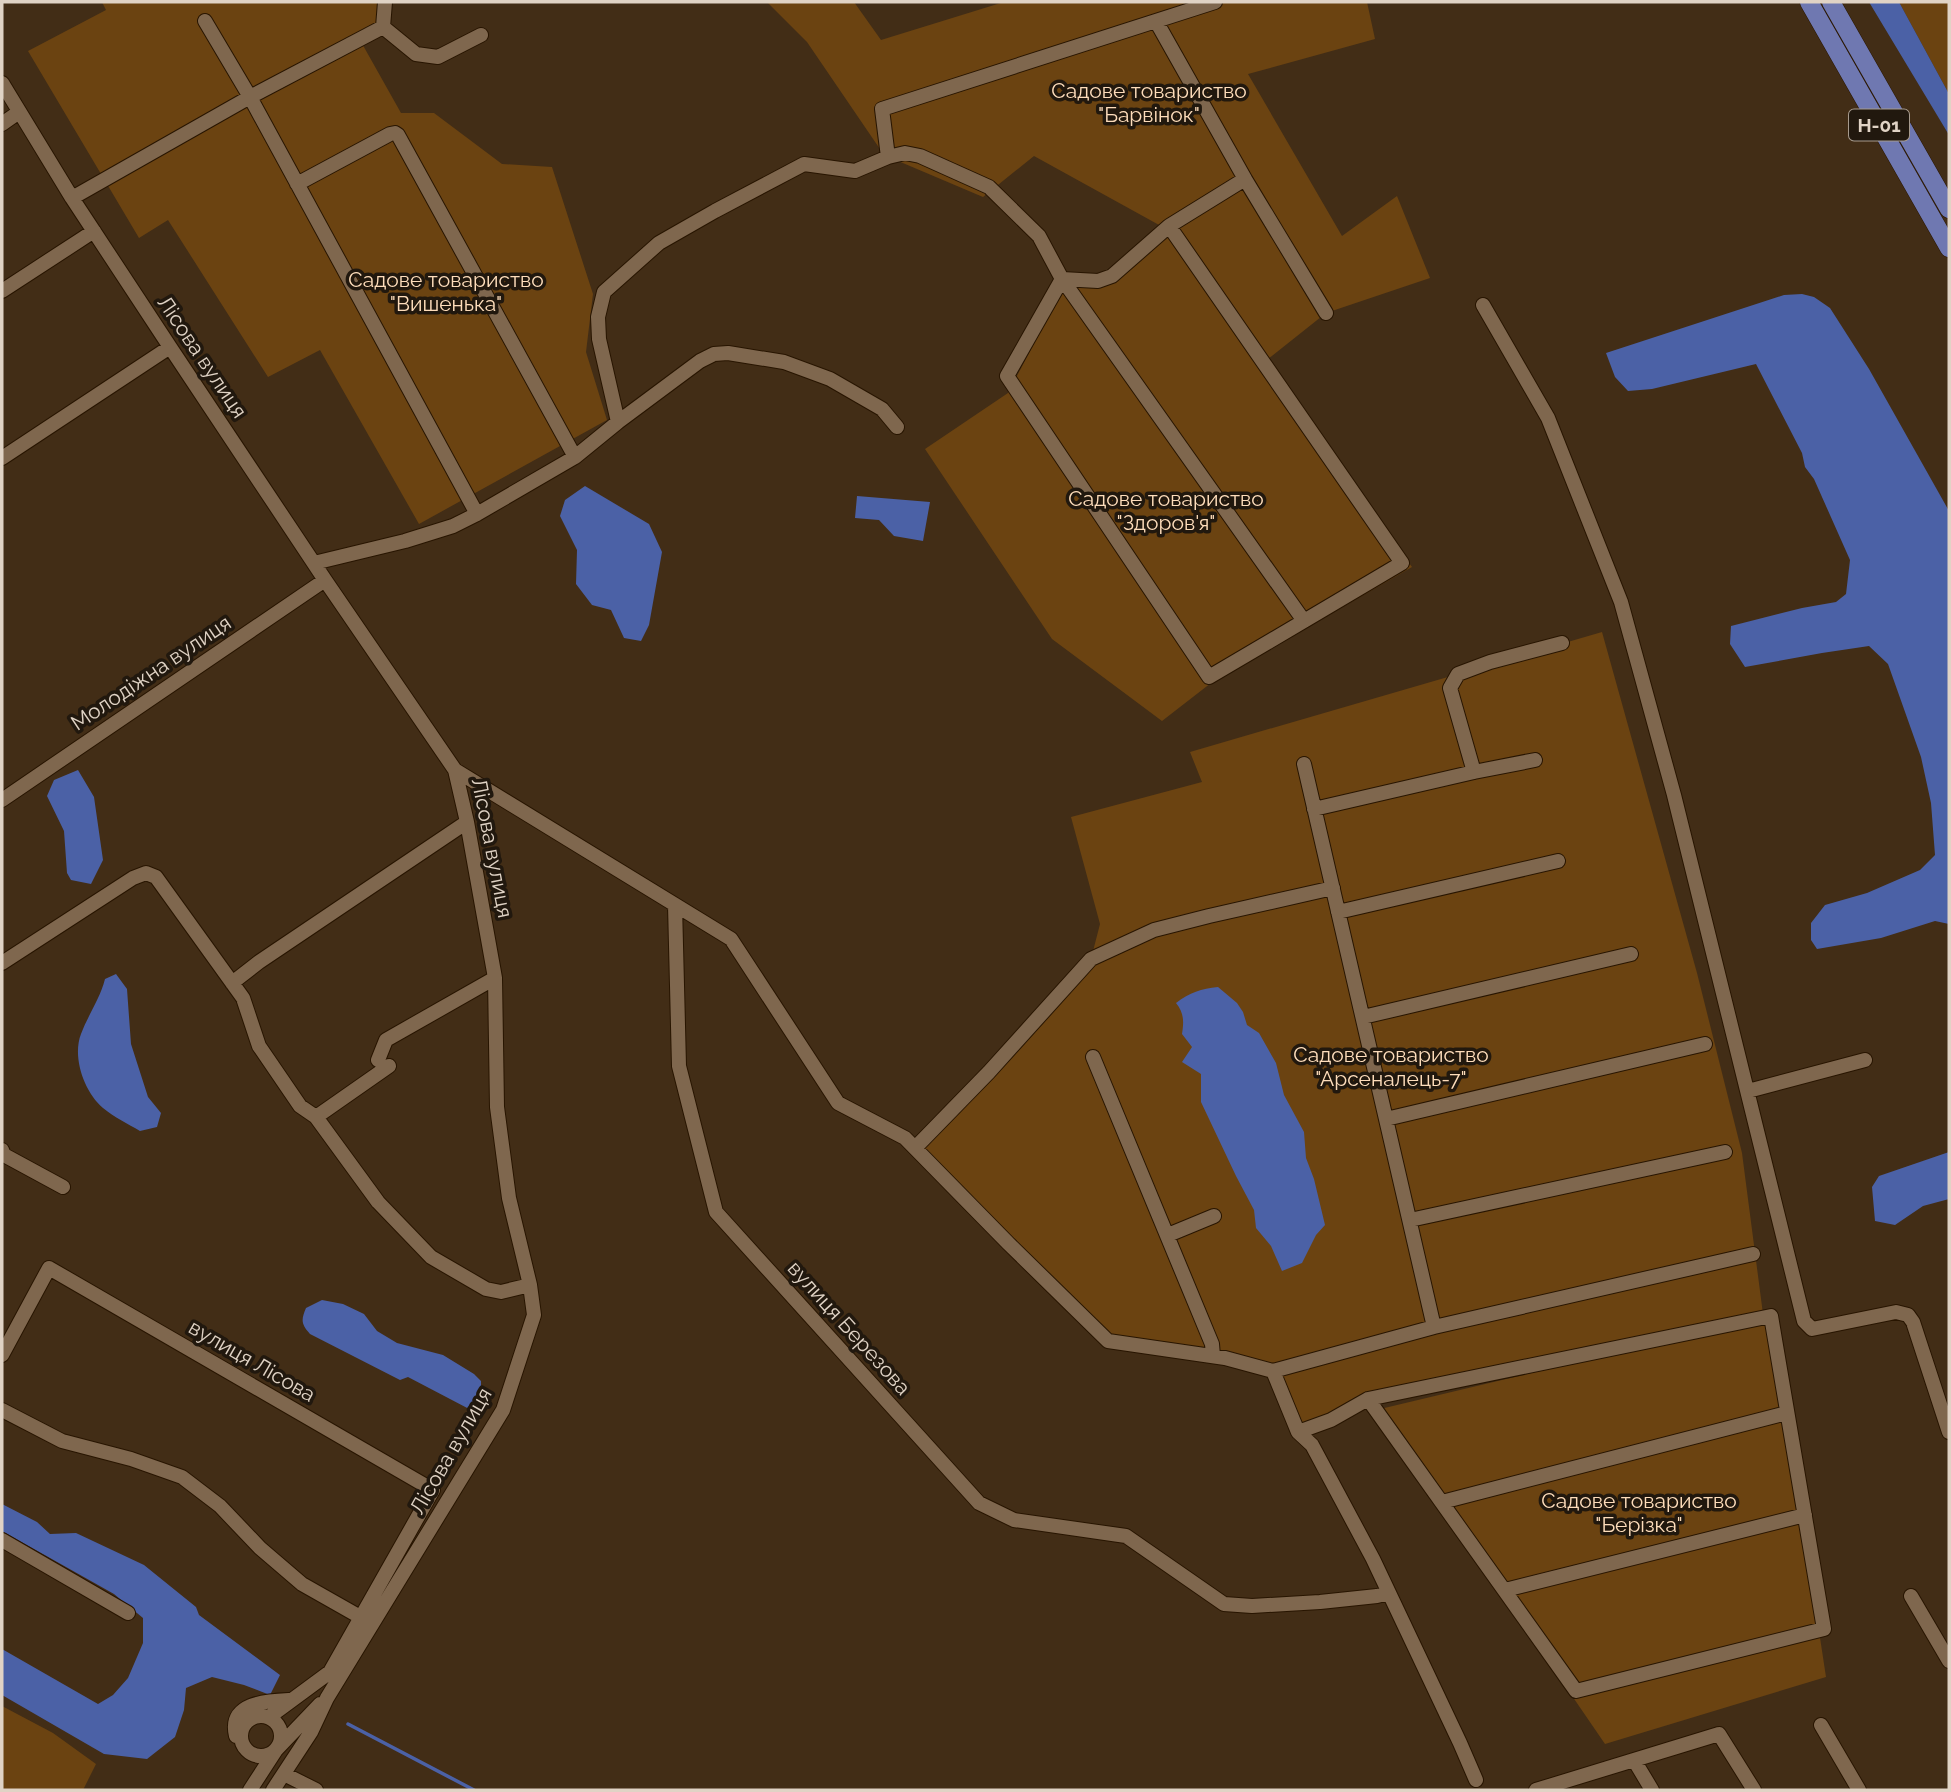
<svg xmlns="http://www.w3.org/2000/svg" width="1951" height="1792" viewBox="0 0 1951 1792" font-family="Raleway,sans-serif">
<rect width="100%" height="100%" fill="#422d16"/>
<path fill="#6b4311" d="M102,2H377L380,28L360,40L401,113H434L502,164L552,167L593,294L586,352L607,420L419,524L320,350L268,377L168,220L139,238L28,51L106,10Z
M767,2H854L881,40L1004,2H1367L1375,39L1248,74L1342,236L1397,196L1430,278L1326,313L1263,363L1412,567L1211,683L1162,721L1052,639L925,449L1008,393L1068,279L1112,282L1170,231L1034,156L983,197L884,155L807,42Z
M1899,2H1949V94Z
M1602,632L1697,973L1742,1153L1763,1314L1368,1399L1298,1432L1273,1371L1108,1341L915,1148L1091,959L1100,924L1071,817L1202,782L1190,752Z
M1771,1316L1826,1677L1605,1744L1376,1410Z
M2,1706L53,1733L96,1764L83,1790H2Z"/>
<path fill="#4b61a6" d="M1869,2H1899L1949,94V135Z
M1802,294L1814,297L1830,308L1869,369L1949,511V924L1935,921L1881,938L1817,949L1811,940V923L1825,905L1867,893L1920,870L1935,855L1931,803L1921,757L1888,664L1869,646L1822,653L1745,667L1730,644L1731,626L1802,608L1836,602L1846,594L1850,560L1814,479L1805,467L1802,453L1756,364L1652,389L1628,391L1615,377L1606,353L1784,295Z
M585,486L649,524L662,552L649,625L641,641L624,638L611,610L592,605L576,584L577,550L560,516L565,500Z
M857,496L930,502L923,541L894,536L879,520L855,518Z
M78,770L94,797L103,860L91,884L71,880L67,873L64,831L47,796L54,780Z
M116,974L127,989L131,1044L148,1097L161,1113L157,1127L140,1131C128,1124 114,1117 103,1108C84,1092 72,1057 81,1034C88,1015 100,999 105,979Z
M1218,987L1237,1003L1243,1012L1247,1025L1259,1033L1276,1063L1284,1095L1304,1132L1306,1158L1314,1179L1325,1225L1316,1235L1302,1263L1282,1271L1271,1246L1256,1228L1254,1210L1236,1176L1201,1102V1074L1182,1062L1192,1047L1182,1034C1184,1021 1184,1013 1176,1003C1190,992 1201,989 1218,987Z
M1949,1152V1199L1923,1206L1895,1225L1875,1221L1872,1187L1879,1176Z
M322,1300L343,1304L364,1314L377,1331L397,1343L443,1355L474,1374L481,1381V1388L471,1410L408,1377L400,1380L310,1334C301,1324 301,1320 306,1308Z
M2,1504L37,1522L50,1534L76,1533L144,1565L196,1607L199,1615L280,1675L270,1695L244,1685L212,1677L186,1688L184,1710L175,1737L147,1759L104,1754L2,1695V1649L98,1704L113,1695L128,1678L143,1643V1618L114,1594L2,1531Z"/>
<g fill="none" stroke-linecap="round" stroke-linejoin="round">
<path stroke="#4b61a6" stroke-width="3.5" d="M348,1724L474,1790"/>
<g stroke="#281500" stroke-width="16">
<path id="minor" d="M205,21L250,97L477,514
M1156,21L1245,179L1169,226L1402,563L1304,621
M383,27L385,2
M2,83L72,198L170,347L325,580L455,770L467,822L495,978L497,1107L509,1198L530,1285L534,1315L503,1410L327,1698L311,1732L273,1790
M2,124L19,112
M888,157L905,153L920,156L989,187L1039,236L1062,279L1304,621L1209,677L1007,376L1062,279L1098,281L1112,276L1169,226
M1245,179L1326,313
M297,184L390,134L395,133L398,135L575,457
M72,198L250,97L383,27L416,54L438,57L481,35
M2,291L94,231
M1483,305L1548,418L1621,602L1674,795L1804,1321L1812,1329L1896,1312L1908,1315L1913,1322L1949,1432
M618,422L599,339L598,317L604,292L659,243L715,211L804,164L855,171L888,157L882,109L1215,2
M2,458L170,347
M314,563L405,541L453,526L477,514L575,457L618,422L700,361L714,354L728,353L784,362L830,379L882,409L897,427
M1304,764L1434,1327
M455,770L731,939L838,1103L905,1138L1008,1243L1108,1341L1225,1358L1273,1371L1434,1327L1753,1254
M1474,772L1450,688L1458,674L1490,662L1562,643
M2,800L325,580
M1314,809L1474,772L1535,760
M675,905L679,1066L716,1212L979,1503L1014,1520L1126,1536L1224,1604L1252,1606L1320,1602L1377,1596L1389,1593
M1338,912L1558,861
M2,963L133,878L146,873L156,877L243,998L259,1046L300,1106L316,1117
M232,983L259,962L467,822
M1363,1017L1631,954
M1093,1057L1212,1344L1213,1356
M378,1060L386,1040L495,978
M389,1066L316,1117L378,1202L431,1257L486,1289L501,1292L530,1285
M1748,1091L1865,1060
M1386,1119L1705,1044
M915,1148L989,1072L1091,959L1154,930L1209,916L1333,888
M2,1150L4,1155L63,1187
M1410,1220L1725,1152
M1168,1235L1214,1216
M2,1355L49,1268L433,1490L330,1672L269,1717
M1273,1371L1298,1432L1331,1420L1368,1399L1771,1316L1824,1629L1576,1691L1368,1399
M2,1410L62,1441L131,1459L182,1477L220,1506L260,1548L302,1584L362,1618
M1298,1432L1312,1445L1373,1559L1460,1743L1476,1780
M1442,1502L1787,1413
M2,1540L128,1613
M1505,1590L1805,1515
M1911,1596L1949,1661
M241 1736a20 20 0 1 1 40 0a20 20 0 1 1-40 0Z
M1821,1725L1859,1790
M236,1736C228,1702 267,1701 290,1700
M1634,1760L1652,1790
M284,1774L316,1790
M250,1790L276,1750L320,1704
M1536,1790L1719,1734L1754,1790"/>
</g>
<g stroke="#281500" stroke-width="19">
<path id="major" d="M1809,2L1949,248
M1831,2L1949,209"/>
</g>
<use href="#minor" stroke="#7f674e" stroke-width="14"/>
<use href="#major" stroke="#6f78b1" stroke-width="18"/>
</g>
<g text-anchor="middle" stroke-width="7" stroke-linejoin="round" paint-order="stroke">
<rect fill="#21180e" stroke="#a79b8e" stroke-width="2" x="1849" y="109.5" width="60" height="31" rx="5"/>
<g font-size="19" font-weight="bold" fill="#e0d3c5">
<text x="1879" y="132">Н-01</text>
</g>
<g font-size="21" fill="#feddbb" stroke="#21180e">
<text x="1149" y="98">Садове товариство<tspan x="1149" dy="24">"Барвінок"</tspan></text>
<text x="446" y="287">Садове товариство<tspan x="446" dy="24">"Вишенька"</tspan></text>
<text x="1166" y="506">Садове товариство<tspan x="1166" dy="24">"Здоров'я"</tspan></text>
<text x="1391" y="1062">Садове товариство<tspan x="1391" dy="24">"Арсеналець-7"</tspan></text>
<text x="1639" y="1508">Садове товариство<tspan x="1639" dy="24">"Берізка"</tspan></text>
</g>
<g font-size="21" fill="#e0d3c5" stroke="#21180e">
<text transform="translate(202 357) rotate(56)" y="7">Лісова вулиця</text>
<text transform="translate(151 673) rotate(-34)" y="7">Молодіжна вулиця</text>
<text transform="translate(492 848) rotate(79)" y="7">Лісова вулиця</text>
<text transform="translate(849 1328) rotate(48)" y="7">вулиця Березова</text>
<text transform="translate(252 1361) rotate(30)" y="7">вулиця Лісова</text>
<text transform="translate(451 1451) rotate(-60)" y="7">Лісова вулиця</text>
</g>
</g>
<rect width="1951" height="1792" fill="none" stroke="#e0d3c5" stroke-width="7"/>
</svg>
